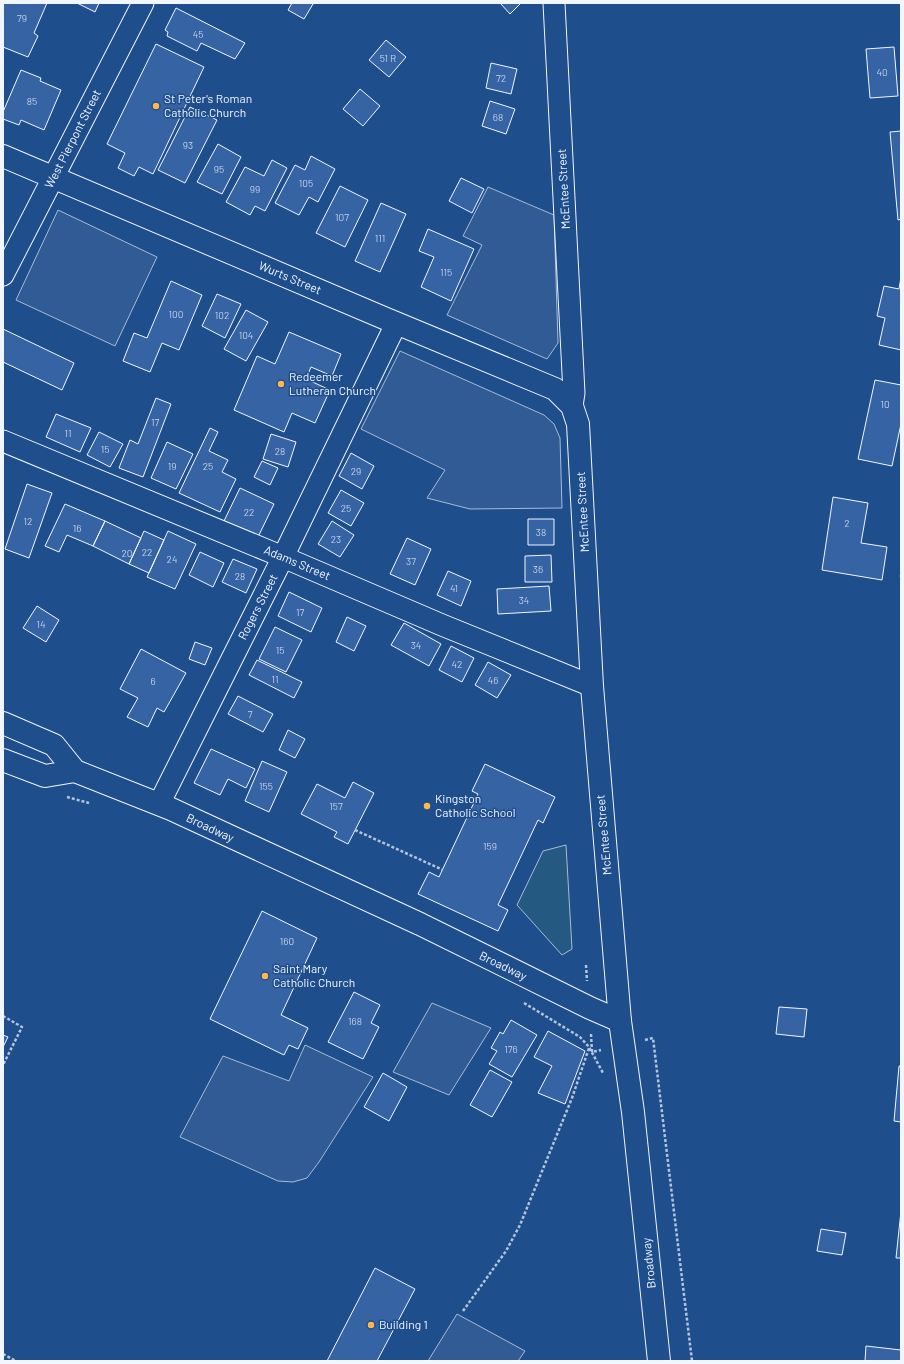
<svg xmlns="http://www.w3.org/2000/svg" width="904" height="1364" viewBox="0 0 904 1364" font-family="Barlow,sans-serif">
<rect width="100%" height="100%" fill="#1f4e8c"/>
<path fill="#245a82" stroke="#a8bbd7" d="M566,845L572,949L562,955L517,905L543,851Z"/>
<path fill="#305b95" stroke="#a8bbd7" d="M488,187L554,215L558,343L547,359L447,315L482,245L463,236Z
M58,210L157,257L115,346L16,300Z
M400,351L544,415L554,424L560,438L562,508L470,509L427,498L445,470L361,429Z
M432,1003L491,1028L449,1095L393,1072Z
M305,1045L373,1077L319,1162L307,1178L293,1182L278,1181L180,1137L223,1056L289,1081Z
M457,1314L525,1351L518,1361H428Z"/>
<path fill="#3563a3" stroke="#f2f6ff" d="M3,3H47L34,33L38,36L28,57L3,47Z
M77,3H99L95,12Z
M292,3H312L313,4L304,19L288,10Z
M500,3H521L510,14Z
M176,8L245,43L235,59L201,43L197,51L167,36L168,32L165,30Z
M386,40L406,57L389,77L369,60Z
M156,44L204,67L153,174L139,167L134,176L118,168L125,153L107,144Z
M894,47L898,96L870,98L866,49Z
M491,63L517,69L511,94L486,88Z
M21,70L41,78L40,81L61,90L44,130L21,120L19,125L3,119V112Z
M360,89L380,106L363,126L343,109Z
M490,101L515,109L506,134L482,126Z
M190,107L217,120L185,183L158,170Z
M901,131V219L898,220L890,132Z
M218,144L241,157L222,194L197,182Z
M311,156L335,169L318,202L309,197L299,215L275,203L295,165L305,170Z
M272,160L287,168L265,211L255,206L250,215L226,202L245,167L264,176Z
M461,178L484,189L472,213L449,201Z
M340,186L368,200L345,247L316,233Z
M381,203L406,214L380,272L355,261Z
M428,229L474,249L451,301L421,287L434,257L419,251Z
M901,277V350L879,345L885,318L877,316L884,286L899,289Z
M171,281L202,295L179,350L162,343L150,372L123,361L134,333L147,338Z
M217,294L241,304L225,338L202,326Z
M246,310L268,322L246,361L224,349Z
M3,329L74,363L62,390L3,362Z
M289,332L341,354L332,376L311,367L306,379L330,390L315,423L292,413L284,432L234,410L257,356L275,364Z
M875,380L901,385V424L892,466L858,459Z
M156,398L171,404L143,477L119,468L130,440L138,444Z
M56,414L91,428L80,452L46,437Z
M210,428L218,432L209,451L228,460L222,472L236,479L220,512L179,493Z
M99,432L123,444L110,467L87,455Z
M271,434L296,442L288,467L263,459Z
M167,442L193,454L176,489L151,478Z
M351,453L374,466L362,489L339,476Z
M262,461L278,468L270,485L254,477Z
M27,484L52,493L29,558L5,549Z
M240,488L274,504L258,537L224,521Z
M341,490L364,503L351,526L328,513Z
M833,497L868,503L861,543L887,547L882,580L822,570Z
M65,504L105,521L93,546L67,535L59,552L45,546Z
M528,519H554V545H528Z
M105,521L141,538L129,564L93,546Z
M332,521L354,535L340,557L318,544Z
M144,531L164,540L149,573L129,564Z
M168,531L196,544L175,589L147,577Z
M407,538L431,549L415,585L390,574Z
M200,552L224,563L213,587L189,575Z
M551,555L552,582H525V556Z
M233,559L257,569L246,593L222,582Z
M448,571L471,581L461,606L437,595Z
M549,586L551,611L498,614L497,589Z
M289,592L322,608L311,632L278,616Z
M37,606L59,620L46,642L23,628Z
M347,617L366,626L354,651L336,642Z
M404,623L441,644L429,666L391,645Z
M275,627L302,640L286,672L259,659Z
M195,642L212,648L205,665L189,659Z
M451,646L474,658L462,682L439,670Z
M141,649L186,673L164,712L157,708L148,727L127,717L138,698L120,689Z
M257,660L302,682L294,698L249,675Z
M488,662L511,675L497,698L475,685Z
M238,696L273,714L263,732L228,714Z
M288,730L305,739L295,758L279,750Z
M211,749L255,769L246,788L228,779L220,795L194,783Z
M262,761L287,772L269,812L245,801Z
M485,764L555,797L543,823L538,820L498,905L508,910L498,931L418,894L429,872L439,877L478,794L472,791Z
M353,782L374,793L348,844L334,837L337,832L301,814L317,784L345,798Z
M262,911L317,938L281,1015L308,1028L298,1049L289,1045L284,1055L210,1019Z
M354,992L380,1005L371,1023L379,1027L363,1059L328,1042Z
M779,1007L807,1009L804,1037L776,1034Z
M511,1020L537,1035L512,1077L489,1064L497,1051L491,1048L500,1032L503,1034Z
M548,1031L585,1051L565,1104L538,1093L552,1066L534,1057Z
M3,1035L8,1037L3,1047Z
M899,1066H901V1122L894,1121Z
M490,1070L512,1082L492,1117L470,1105Z
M383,1073L407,1087L389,1121L364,1107Z
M901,1211V1258H896Z
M821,1229L846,1233L842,1255L817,1251Z
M375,1268L415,1289L377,1361H327Z
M866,1346L901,1350V1361H865Z"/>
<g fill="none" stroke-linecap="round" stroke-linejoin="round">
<g stroke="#f2f6ff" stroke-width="23">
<path id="minor" d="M554,3L574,393L572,406
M3,275L143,3
M3,441L283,557L442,625L592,686
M159,804L283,557L396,324"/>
</g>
<g stroke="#f2f6ff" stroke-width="24">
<path id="tertiary" d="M3,723L54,745L75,771L171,809L420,924L590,1008L620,1021
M3,760L45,776L75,771"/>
</g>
<g stroke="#f2f6ff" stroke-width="24">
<path id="trunk" d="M3,156L384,318L555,389L572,406L578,424L592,686L620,1021L633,1112L659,1361"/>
</g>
<path stroke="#b3c4dc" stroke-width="2.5" stroke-dasharray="3 2" stroke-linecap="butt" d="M901,575V577
M67,797L89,803
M355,830L443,870
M586,965L587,981
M524,1003L580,1037L589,1047L603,1073
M3,1016L22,1027L3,1065
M591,1034L592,1052L601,1050
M645,1040L653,1038L692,1361
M463,1311L506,1251L520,1225L572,1098L589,1048
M3,1354L16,1361"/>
<use href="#minor" stroke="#1f4e8c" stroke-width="21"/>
<use href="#tertiary" stroke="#1f4e8c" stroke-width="22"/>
<use href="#trunk" stroke="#1f4e8c" stroke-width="22"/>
</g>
<g fill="#ffb74d" stroke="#1f4e8c" stroke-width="1.5">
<circle cx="156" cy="106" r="4"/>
<circle cx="281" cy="384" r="4"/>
<circle cx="427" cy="806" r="4"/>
<circle cx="265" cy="976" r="4"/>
<circle cx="371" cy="1325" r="4"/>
</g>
<g text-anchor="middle" stroke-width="3" stroke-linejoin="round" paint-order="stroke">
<g font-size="10" fill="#c3d1e8">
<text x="22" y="22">79</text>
<text x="198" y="38">45</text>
<text x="388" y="62">51 R</text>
<text x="882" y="76">40</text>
<text x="501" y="82">72</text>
<text x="32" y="105">85</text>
<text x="498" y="121">68</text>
<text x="188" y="149">93</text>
<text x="219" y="173">95</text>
<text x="306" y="187">105</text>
<text x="255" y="193">99</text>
<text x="342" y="221">107</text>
<text x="380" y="242">111</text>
<text x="446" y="276">115</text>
<text x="176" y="318">100</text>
<text x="222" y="319">102</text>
<text x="246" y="339">104</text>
<text x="885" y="408">10</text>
<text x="155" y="426">17</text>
<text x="68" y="437">11</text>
<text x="105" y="453">15</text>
<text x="280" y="455">28</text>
<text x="172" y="470">19</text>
<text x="208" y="470">25</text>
<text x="356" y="475">29</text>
<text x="346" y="512">25</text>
<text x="249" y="516">22</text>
<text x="28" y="525">12</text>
<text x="847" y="527">2</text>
<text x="77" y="532">16</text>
<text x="541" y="536">38</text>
<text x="336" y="543">23</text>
<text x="147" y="556">22</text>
<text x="127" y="557">20</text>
<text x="172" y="563">24</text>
<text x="411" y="565">37</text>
<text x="538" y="573">36</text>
<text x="240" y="580">28</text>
<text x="454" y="592">41</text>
<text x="524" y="604">34</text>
<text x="300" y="616">17</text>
<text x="41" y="628">14</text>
<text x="416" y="649">34</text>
<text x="280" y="654">15</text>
<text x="457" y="668">42</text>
<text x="275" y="683">11</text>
<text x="493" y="684">46</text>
<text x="153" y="685">6</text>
<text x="250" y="718">7</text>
<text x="266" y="790">155</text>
<text x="336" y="810">157</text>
<text x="490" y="850">159</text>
<text x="287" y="945">160</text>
<text x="355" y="1025">168</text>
<text x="511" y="1053">176</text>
</g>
<g font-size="12" fill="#f2f6ff" stroke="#1f4e8c" text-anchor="start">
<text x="164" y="103">St Peter's Roman<tspan x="164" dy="14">Catholic Church</tspan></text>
<text x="289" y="381">Redeemer<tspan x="289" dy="14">Lutheran Church</tspan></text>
<text x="435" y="803">Kingston<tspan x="435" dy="14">Catholic School</tspan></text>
<text x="273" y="973">Saint Mary<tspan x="273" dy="14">Catholic Church</tspan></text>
<text x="379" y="1329">Building 1</text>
</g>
<g font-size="12" fill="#f2f6ff" stroke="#1f4e8c">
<text transform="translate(73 139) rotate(-63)" y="4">West Pierpont Street</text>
<text transform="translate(564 189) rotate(-93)" y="4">McEntee Street</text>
<text transform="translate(290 278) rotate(23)" y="4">Wurts Street</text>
<text transform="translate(583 512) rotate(-93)" y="4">McEntee Street</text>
<text transform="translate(297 563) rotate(23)" y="4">Adams Street</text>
<text transform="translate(258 607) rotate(-63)" y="4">Rogers Street</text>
<text transform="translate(210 828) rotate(25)" y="4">Broadway</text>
<text transform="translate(604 835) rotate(-95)" y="4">McEntee Street</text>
<text transform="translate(503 966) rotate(26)" y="4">Broadway</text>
<text transform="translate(649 1263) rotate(-96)" y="4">Broadway</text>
</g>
</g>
<rect width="904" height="1364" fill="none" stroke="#f2f6ff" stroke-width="8"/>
</svg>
